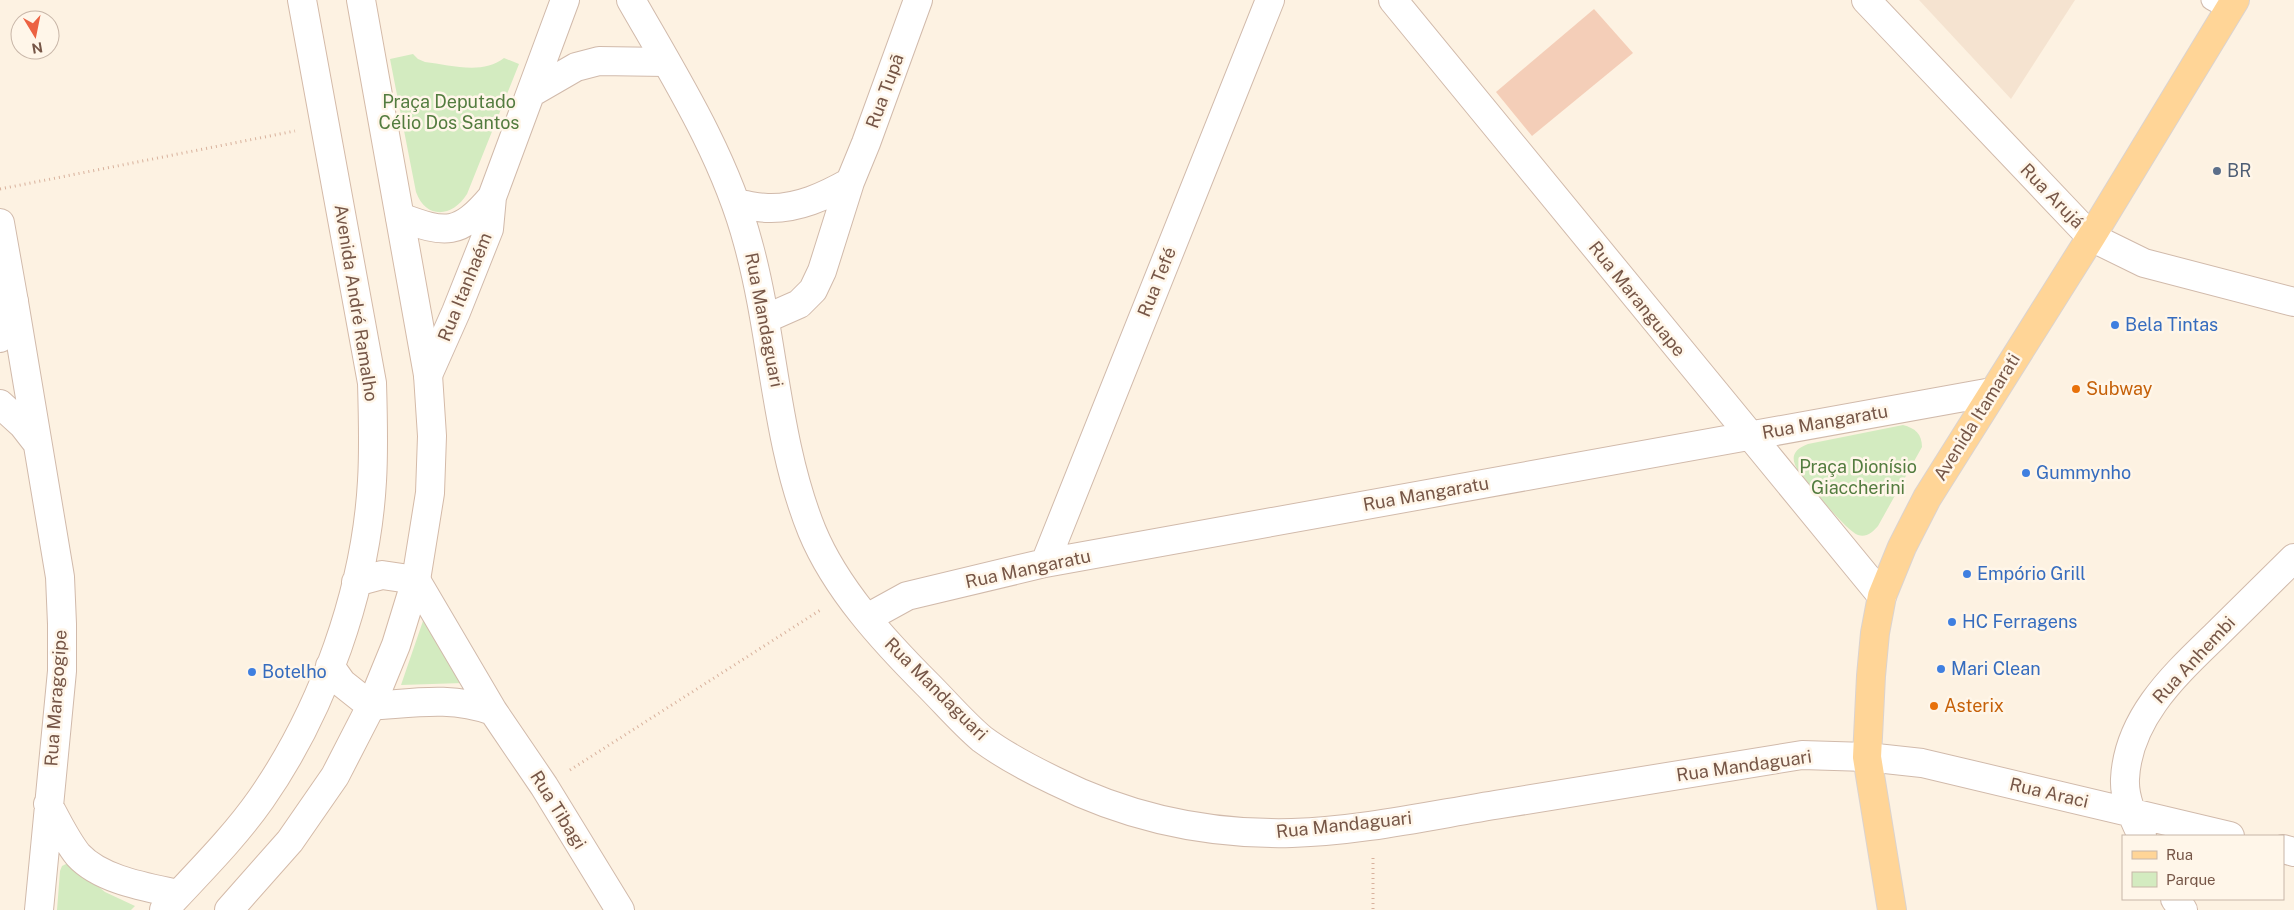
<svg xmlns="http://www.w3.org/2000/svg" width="2294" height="910" viewBox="0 0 2294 910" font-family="'Public Sans',sans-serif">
<rect width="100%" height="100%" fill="#fdf2e2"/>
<path fill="#f5e3d0" d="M1919,0H2075L2011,99Z"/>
<path fill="#d3ebc0" d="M413,54L418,59L425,62C450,65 483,75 504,58L519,64L467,194C453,217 426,220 416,192L390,59Z
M1903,425C1915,428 1922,434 1922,447L1878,526C1873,532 1866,538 1858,535C1845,530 1810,485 1799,472C1790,459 1792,450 1808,444Z
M424,618L463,683L401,685Z
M66,864H70L105,892L135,906L131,910H57L60,871L62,866Z"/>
<path fill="#f4ceb8" d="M1594,9L1633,53L1532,136L1496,92Z"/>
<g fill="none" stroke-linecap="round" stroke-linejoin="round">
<g stroke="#d1baab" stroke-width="21">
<path id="service" d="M2211,0L2229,10"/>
</g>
<g stroke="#d1baab" stroke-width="30">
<path id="minor" d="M1393,0L1882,596
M1866,0L2091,237L2144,263L2294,302
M531,93L576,67L599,61L666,62
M737,204C748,205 758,208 768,208C798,209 825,196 850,182
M400,217C446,234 459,236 492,197
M14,302L60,577L62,624V671L39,910
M765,319L799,304L813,290L822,271L850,182L866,143L918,0
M428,375L456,312L489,229L492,197L565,0
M0,404L23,425L37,443
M1045,563L1270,0
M416,580L493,711L544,786L620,910
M867,618L907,596L1045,563L1992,392
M371,706C416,703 450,696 493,711
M1867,757L1922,763L2230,836
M48,804C57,821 66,840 78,855C101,880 146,887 178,894
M2142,836C2134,819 2124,799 2125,779C2128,716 2177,673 2218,633C2243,608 2269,583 2294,558
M2283,849L2294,852
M2175,899L2183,910"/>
</g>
<g stroke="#d1baab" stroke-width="30">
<path id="tertiary" d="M631,0C675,77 725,156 748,243C774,337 775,440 812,531C836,589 884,641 928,685C946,703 963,723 982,739C1005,756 1030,769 1055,781C1129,818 1209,835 1292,833C1362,831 1432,815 1501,804C1601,788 1701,772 1802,755L1867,757
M0,223L14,302L10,321L0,338"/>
</g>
<g stroke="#d4baa8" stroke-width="30">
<path id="secondary" d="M356,582L382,575L416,580
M330,666L342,683L371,706
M164,910C197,874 233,839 261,799C323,710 366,590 372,481C374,449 373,416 372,383L302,0
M229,910L290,841L335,776L371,706L396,645L416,580L430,493L432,436L428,375L361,0"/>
</g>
<g stroke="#dbd3cf" stroke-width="30">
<path id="primary" d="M1892,910L1867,757L1871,676L1875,633L1882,596L1902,547L1927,498L2091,237L2235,0"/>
</g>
<path stroke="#d8b19c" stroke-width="3" stroke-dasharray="1 4" stroke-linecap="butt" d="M0,189L295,131
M570,770L822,609
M1373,858V910"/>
<use href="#service" stroke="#fff" stroke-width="19"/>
<use href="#minor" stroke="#fff" stroke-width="28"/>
<use href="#tertiary" stroke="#fff" stroke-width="28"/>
<use href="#secondary" stroke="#fff" stroke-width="28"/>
<use href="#primary" stroke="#ffd597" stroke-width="28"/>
</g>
<circle fill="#5c6f8a" stroke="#fff6e9" stroke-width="2" cx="2217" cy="171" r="5"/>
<g fill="#3f7fe0" stroke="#fff6e9" stroke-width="2">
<circle cx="2115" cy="325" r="5"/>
<circle cx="2026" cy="473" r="5"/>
<circle cx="1967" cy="574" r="5"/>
<circle cx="1952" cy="622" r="5"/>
<circle cx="1941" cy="669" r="5"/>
<circle cx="252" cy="672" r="5"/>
</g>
<g fill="#e8710a" stroke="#fff6e9" stroke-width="2">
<circle cx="2076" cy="389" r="5"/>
<circle cx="1934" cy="706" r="5"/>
</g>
<g text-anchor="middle" stroke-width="5" stroke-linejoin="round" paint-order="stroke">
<g font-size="18" fill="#765647" stroke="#fff6e9">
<text transform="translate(885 91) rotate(-70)" y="6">Rua Tupã</text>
<text transform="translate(2052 196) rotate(46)" y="6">Rua Arujá</text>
<text transform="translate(1157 282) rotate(-68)" y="6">Rua Tefé</text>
<text transform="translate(465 287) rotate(-68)" y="6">Rua Itanhaém</text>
<text transform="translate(1637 299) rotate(51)" y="6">Rua Maranguape</text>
<text transform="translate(356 303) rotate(81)" y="6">Avenida André Ramalho</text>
<text transform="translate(764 320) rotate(79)" y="6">Rua Mandaguari</text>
<text transform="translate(1977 417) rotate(-58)" y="6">Avenida Itamarati</text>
<text transform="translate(1825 422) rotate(-10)" y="6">Rua Mangaratu</text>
<text transform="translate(1426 494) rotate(-10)" y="6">Rua Mangaratu</text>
<text transform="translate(1028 569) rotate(-12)" y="6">Rua Mangaratu</text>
<text transform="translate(2194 660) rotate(-47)" y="6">Rua Anhembi</text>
<text transform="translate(936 689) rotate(45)" y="6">Rua Mandaguari</text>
<text transform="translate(56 698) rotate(-86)" y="6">Rua Maragogipe</text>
<text transform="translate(1744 766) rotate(-8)" y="6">Rua Mandaguari</text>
<text transform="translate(2049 793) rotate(13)" y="6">Rua Araci</text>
<text transform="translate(558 810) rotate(58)" y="6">Rua Tibagi</text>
<text transform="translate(1344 825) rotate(-6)" y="6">Rua Mandaguari</text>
</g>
<g font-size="18" fill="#537c3f" stroke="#fff6e9">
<text x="449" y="108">Praça Deputado<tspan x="449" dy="21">Célio Dos Santos</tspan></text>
<text x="1858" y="473">Praça Dionísio<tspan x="1858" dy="21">Giaccherini</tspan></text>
</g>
<g font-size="18" fill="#4e5e75" stroke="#fff6e9" text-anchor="start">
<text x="2227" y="177">BR</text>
</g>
<g font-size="18" fill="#366cbe" stroke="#fff6e9" text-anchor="start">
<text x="2125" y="331">Bela Tintas</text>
<text x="2036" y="479">Gummynho</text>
<text x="1977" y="580">Empório Grill</text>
<text x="1962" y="628">HC Ferragens</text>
<text x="1951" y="675">Mari Clean</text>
<text x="262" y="678">Botelho</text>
</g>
<g font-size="18" fill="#c56008" stroke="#fff6e9" text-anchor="start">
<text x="2086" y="395">Subway</text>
<text x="1944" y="712">Asterix</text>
</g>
</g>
<rect x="2122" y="835" width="162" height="65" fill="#fff6e9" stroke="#c8b6a8"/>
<rect x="2132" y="851" width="25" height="8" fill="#ffd597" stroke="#c8b6a8"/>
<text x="2166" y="860" font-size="15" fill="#765647">Rua</text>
<rect x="2132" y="872" width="25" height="15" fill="#d3ebc0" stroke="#c8b6a8"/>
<text x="2166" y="885" font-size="15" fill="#765647">Parque</text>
<g transform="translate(35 35) rotate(170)"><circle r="24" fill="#fff6e9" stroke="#c8b6a8"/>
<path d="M0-4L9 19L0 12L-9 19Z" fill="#ec6242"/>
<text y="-8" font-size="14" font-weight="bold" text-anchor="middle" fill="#765647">N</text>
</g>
</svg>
